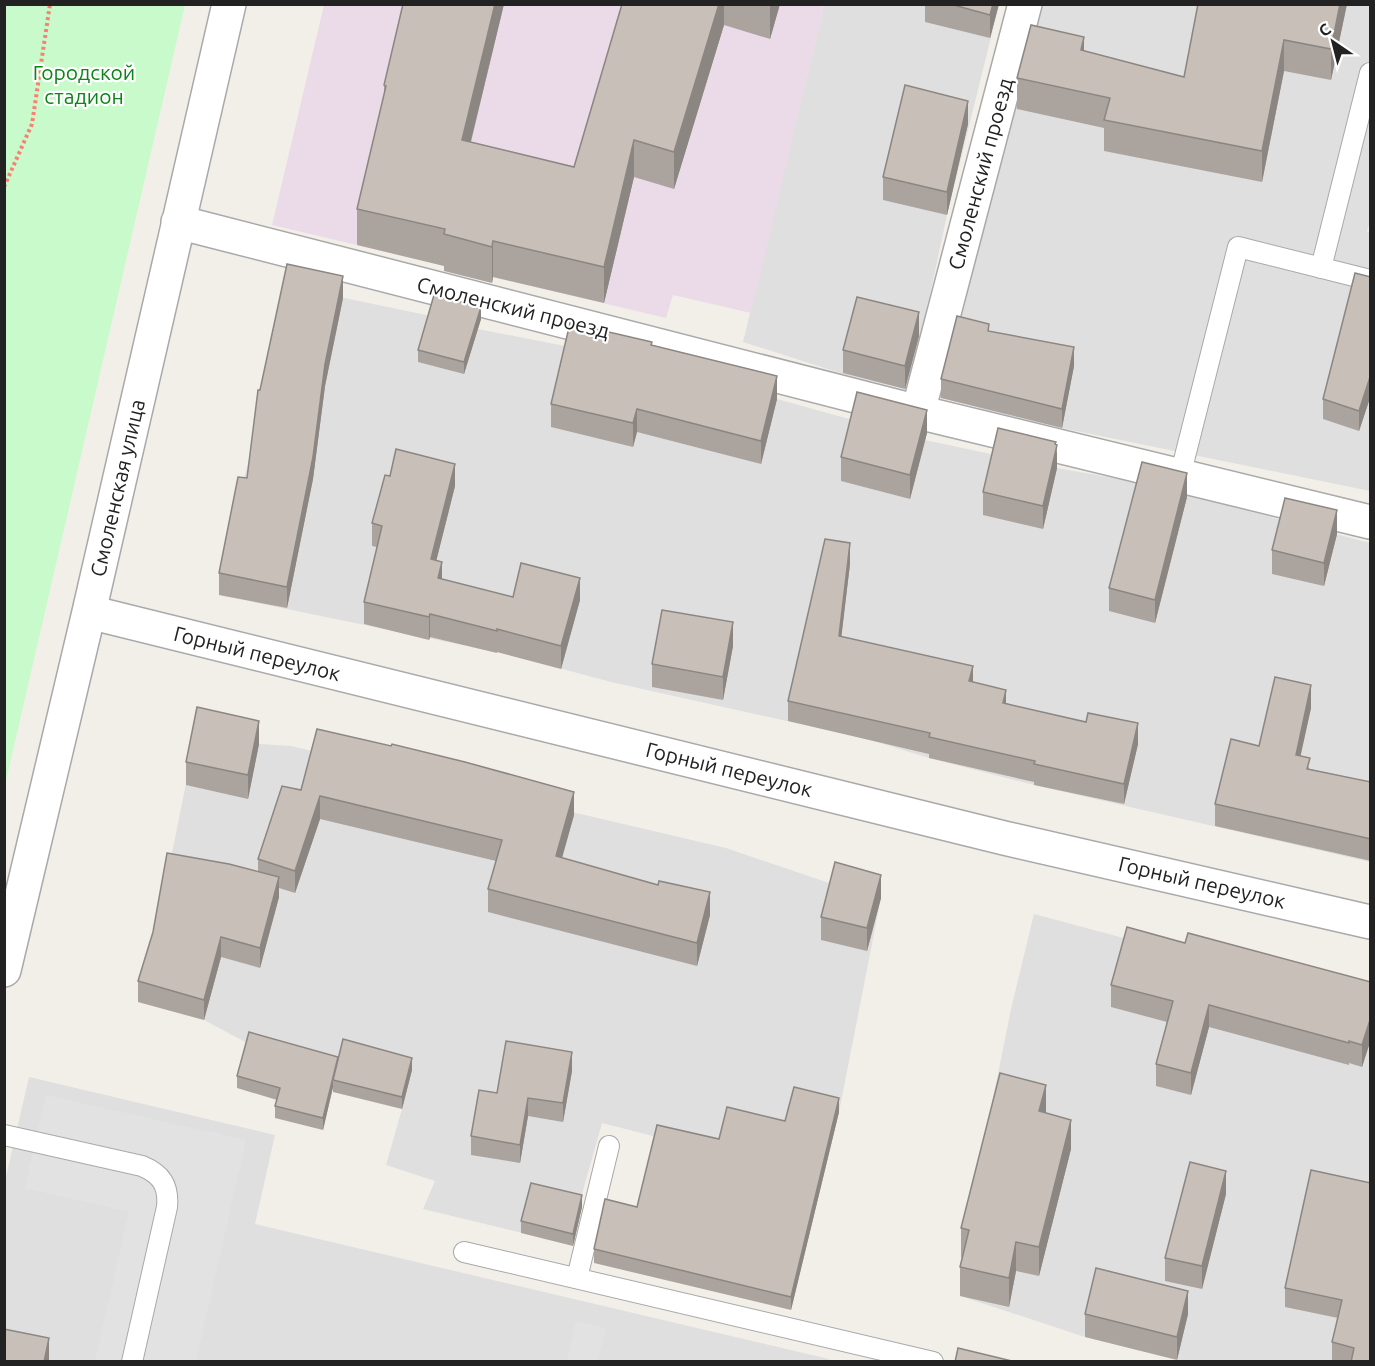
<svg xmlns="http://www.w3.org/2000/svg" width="1375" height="1366" viewBox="0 0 1375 1366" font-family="Ubuntu,sans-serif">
<rect width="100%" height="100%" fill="#f2efe9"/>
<path fill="#e0dfdf" d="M824,5H999L947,215L921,336L908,390L843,374L743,342Z
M1042,5H1370V220L1367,232L1370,233V491L997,415L973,406L940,398L1013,108L1025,55Z
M287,286L431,316L478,329L570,347L777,399L925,440L1057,468L1142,483L1370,543V862L1034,785L929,758L867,739L611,682L506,654L219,595L238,498L254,443Z
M197,730L260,744L291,746L726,848L835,885L881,898L839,1112L785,1135L719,1153L602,1123L568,1244L423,1209L435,1181L386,1165L402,1109L339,1070L249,1044L204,1020L138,1002L148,970Z
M1034,914L1370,1004V1361H1183L1085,1337L960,1296L961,1257L1011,1009Z
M29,1077L275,1135L255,1224L829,1359V1362H5V1181Z"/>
<path fill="#ebdbe8" d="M324,5H824L751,313L673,295L666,318L272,225Z"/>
<path fill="#c8facc" d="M5,4L185,5L5,785L4,5Z"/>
<path fill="#e2e2e2" d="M46,1095L246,1140L196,1361H95L129,1212L25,1188Z
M576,1321L606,1328L598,1361H567Z"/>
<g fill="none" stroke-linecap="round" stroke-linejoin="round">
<g stroke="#a9a9a9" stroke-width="22">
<path id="service" d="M1321,268L1370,73
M1180,476L1238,247L1370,280
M4,1135L142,1166C161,1174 169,1185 167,1207L132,1362
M464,1252L933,1362
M577,1278L609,1146"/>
</g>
<g stroke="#a9a9a9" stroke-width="36">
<path id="minor" d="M178,222L918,412L1370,522
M918,412L1025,4
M89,612L1004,838L1370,922
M4,970L89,612L229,4"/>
</g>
<path stroke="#fa8072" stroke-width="4" stroke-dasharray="3 3" stroke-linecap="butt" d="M4,187L32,124L50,4"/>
<use href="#service" stroke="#fff" stroke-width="20"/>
<use href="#minor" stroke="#fff" stroke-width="33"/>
</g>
<path fill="#aba49e" d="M403,4H504L471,142L574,167L622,4H780L770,39L724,25L674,189L634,177L604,303L493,277L492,283L444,271V266L357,245V209L384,95V85Z
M925,4H999L990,38L925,22Z
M1198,4H1347L1331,80L1284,71L1262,182L1104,151V128L1017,109V78L1084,51L1184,77Z
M968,124L947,215L883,200V177Z
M1371,277V395L1359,431L1323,419V399Z
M343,298L325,386L313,479L287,608L219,595V573L247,478L260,390Z
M481,319L464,374L418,362V350Z
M989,331L1074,366L1062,428L941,398V379Z
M919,336L905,389L843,373V350Z
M652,346L777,399L761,464L637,432L633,447L551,427V404Z
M927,433L910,499L841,481V457Z
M1056,445L1057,468L1043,529L983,515V492Z
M390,476L455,486L436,561L442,579L513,597L580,600L561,669L497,652V653L430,637L429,640L364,624V602L377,547L372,546V523Z
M1187,497L1155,623L1109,611V588Z
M1337,534L1324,586L1272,574V550Z
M850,564L841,637L973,682L1006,703L1138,744L1124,804L1034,785V782L929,758V754L788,721V701Z
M733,646L723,700L652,687V664Z
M1311,708L1300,756L1310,769L1371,782V861L1215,826V804L1259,746Z
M259,744L248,799L186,785V762Z
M301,790L574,815L562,858L710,915L697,966L488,912V889L496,861L320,819L295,893L279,888V897L260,968L221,957L204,1020L138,1002V981L258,871V859Z
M881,898L867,951L821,940V917Z
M1185,943L1371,982V1039L1362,1067L1349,1063V1065L1209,1027L1191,1095L1156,1086V1064L1167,1022L1111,1007V985Z
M338,1057L412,1070L402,1109L333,1092V1087L323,1130L275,1118V1106L277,1100L237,1088V1076Z
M572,1071L563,1122L528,1116L520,1163L471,1155V1136L497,1093Z
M839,1112L791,1310L594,1263V1249L637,1207L719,1139L785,1121Z
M1046,1113L1071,1149L1039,1276L1016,1271L1009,1307L960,1296V1267L962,1257H961V1228Z
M1311,1170L1371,1362H1332V1342L1338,1318L1285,1307V1288Z
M1226,1194L1202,1289L1165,1281V1258Z
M582,1207L573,1246L521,1233V1221Z
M1085,1314H1188L1177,1360L1085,1337Z"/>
<path fill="#8b8681" d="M495,4H504L462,177V140Z
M719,4H724V25L674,189V152Z
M770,4H780L770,39Z
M993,4H999L990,38V15Z
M1340,4H1347L1331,80V49Z
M1084,37V68L1081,50Z
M1284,40V71L1262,182V151Z
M968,101V124L947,215V192Z
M634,140V177L604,303V267Z
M493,241V277L492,283V247Z
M343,276V298L325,386L313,479L287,608V587L325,364Z
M481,307V319L464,374V362Z
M919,312V336L905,389V366Z
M1074,347V366L1062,428V409Z
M1371,374V395L1359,431V411Z
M777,376V399L761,464V441Z
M637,409V432L633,447V423Z
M927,410V433L910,499V475Z
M1056,442V453L1057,445V468L1043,529V506Z
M455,464V486L431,582V559Z
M1187,473V497L1155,623V600Z
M1337,510V534L1324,586V563Z
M850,543V564L839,657V636Z
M442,562V584L438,578Z
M580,578V600L561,669V646Z
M430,614V637L429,640V617Z
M733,622V646L723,700V677Z
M973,666V687L969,681Z
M1311,685V708L1296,777V755Z
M1006,690V711L1003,703Z
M259,721V744L248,799V775Z
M1138,723V744L1124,804V784Z
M574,792V815L556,879V856Z
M320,796V819L295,893V871Z
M881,875V898L867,951V928Z
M279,877V897L260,968V948Z
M710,892V915L697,966V943Z
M221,937V957L204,1020V1000Z
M1209,1005V1027L1191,1095V1073Z
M1371,1017V1039L1362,1067V1045Z
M572,1052V1071L563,1122V1103Z
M338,1057L335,1080H333V1087L323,1130V1118Z
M412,1058V1070L402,1109V1097Z
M1046,1085V1114L1039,1111Z
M528,1098V1116L520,1163V1145Z
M839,1098V1112L791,1310V1297Z
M1071,1120V1149L1039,1276V1247Z
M1226,1171V1194L1202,1289V1266Z
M582,1195V1207L573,1246V1234Z
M1016,1242V1271L1009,1307V1278Z
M1188,1291V1314L1177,1360V1337Z
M49,1338V1362H44Z"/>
<path fill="#c7bfb8" stroke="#8b8681" stroke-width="1.5" d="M403,4H495L462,140L574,167L622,4H719L674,152L634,140L604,267L493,241L492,247L444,234L445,229L357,209L386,86L384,85Z
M950,4H993L990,15Z
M1198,4H1340L1331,49L1284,40L1262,151L1104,120L1110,98L1017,78L1031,25L1084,37L1081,50L1184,77Z
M905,85L968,101L947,192L883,177Z
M287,264L343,276L325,364L313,457L287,587L219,573L238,477L247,478L258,390H260Z
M1355,273L1371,277V374L1359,411L1323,399Z
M434,295L481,307L464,362L418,350Z
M857,297L919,312L905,366L843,350Z
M957,316L989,324L988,331L1074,347L1062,409L941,379Z
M570,323L652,342L651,345L777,376L761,441L637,409L633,423L551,404Z
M857,392L927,410L910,475L841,457Z
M998,428L1056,442L1055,444L1057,445L1043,506L983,492Z
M396,449L455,464L431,559L442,562L438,578L513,597L521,563L580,578L561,646L497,629V631L430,614L429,617L364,602L382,526L372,523L385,475L390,476Z
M1142,462L1187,473L1155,600L1109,588Z
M1285,498L1337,510L1324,563L1272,550Z
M825,539L850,543L839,636L973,666L969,681L1006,690L1003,703L1086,722L1088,713L1138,723L1124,784L1034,764L1035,761L929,737L930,733L788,701Z
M662,610L733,622L723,677L652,664Z
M1275,677L1311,685L1296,755L1310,758L1307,769L1371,782V839L1215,804L1231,739L1259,746Z
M197,707L259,721L248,775L186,762Z
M317,729L391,746L392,744L465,762L574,792L556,856L658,885L659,881L710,892L697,943L488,889L502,840L320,796L295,871L258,859L282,786L301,790Z
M167,853L229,864L279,877L260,948L221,937L204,1000L138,981L153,932Z
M835,862L881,875L867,928L821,917Z
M1127,927L1185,943L1188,933L1371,982V1017L1362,1045L1349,1041V1043L1209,1005L1191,1073L1156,1064L1173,1001L1111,985Z
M249,1032L338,1057L323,1118L275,1106L280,1088L237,1076Z
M343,1039L412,1058L402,1097L333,1080Z
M506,1041L572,1052L563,1103L528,1098L520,1145L471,1136L479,1090L497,1093Z
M1000,1073L1046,1085L1039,1111L1071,1120L1039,1247L1016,1242L1009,1278L960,1267L969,1230L961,1228Z
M794,1087L839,1098L791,1297L594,1249L605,1199L637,1207L657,1125L719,1139L727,1107L785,1121Z
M1190,1162L1226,1171L1202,1266L1165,1258Z
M1311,1170L1371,1183V1362H1351L1354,1348L1332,1342L1342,1300L1285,1288Z
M531,1183L582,1195L573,1234L521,1221Z
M1096,1268L1188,1291L1177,1337L1085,1314Z
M4,1329L49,1338L44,1362H4Z
M958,1348L1016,1362H955Z"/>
<g text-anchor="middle" stroke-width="4.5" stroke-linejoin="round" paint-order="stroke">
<g font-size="21" fill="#0c8416" stroke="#fff">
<text x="84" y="80">Городской<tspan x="84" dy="24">стадион</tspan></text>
</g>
<g font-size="21" fill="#222" stroke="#fff">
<text transform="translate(981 174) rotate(-75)" y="7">Смоленский проезд</text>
<text transform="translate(513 308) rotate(14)" y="7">Смоленский проезд</text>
<text transform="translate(118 488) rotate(-77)" y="7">Смоленская улица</text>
<text transform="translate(257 654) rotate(14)" y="7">Горный переулок</text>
<text transform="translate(729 770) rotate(14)" y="7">Горный переулок</text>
<text transform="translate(1202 883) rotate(13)" y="7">Горный переулок</text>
</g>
</g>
<rect width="1375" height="1366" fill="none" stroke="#222222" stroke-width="12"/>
<g transform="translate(1333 42) rotate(325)" stroke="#ffffff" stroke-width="4.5" paint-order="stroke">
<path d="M0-4.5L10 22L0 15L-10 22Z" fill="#222222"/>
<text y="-9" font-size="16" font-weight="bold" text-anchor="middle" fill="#222222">С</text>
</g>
</svg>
